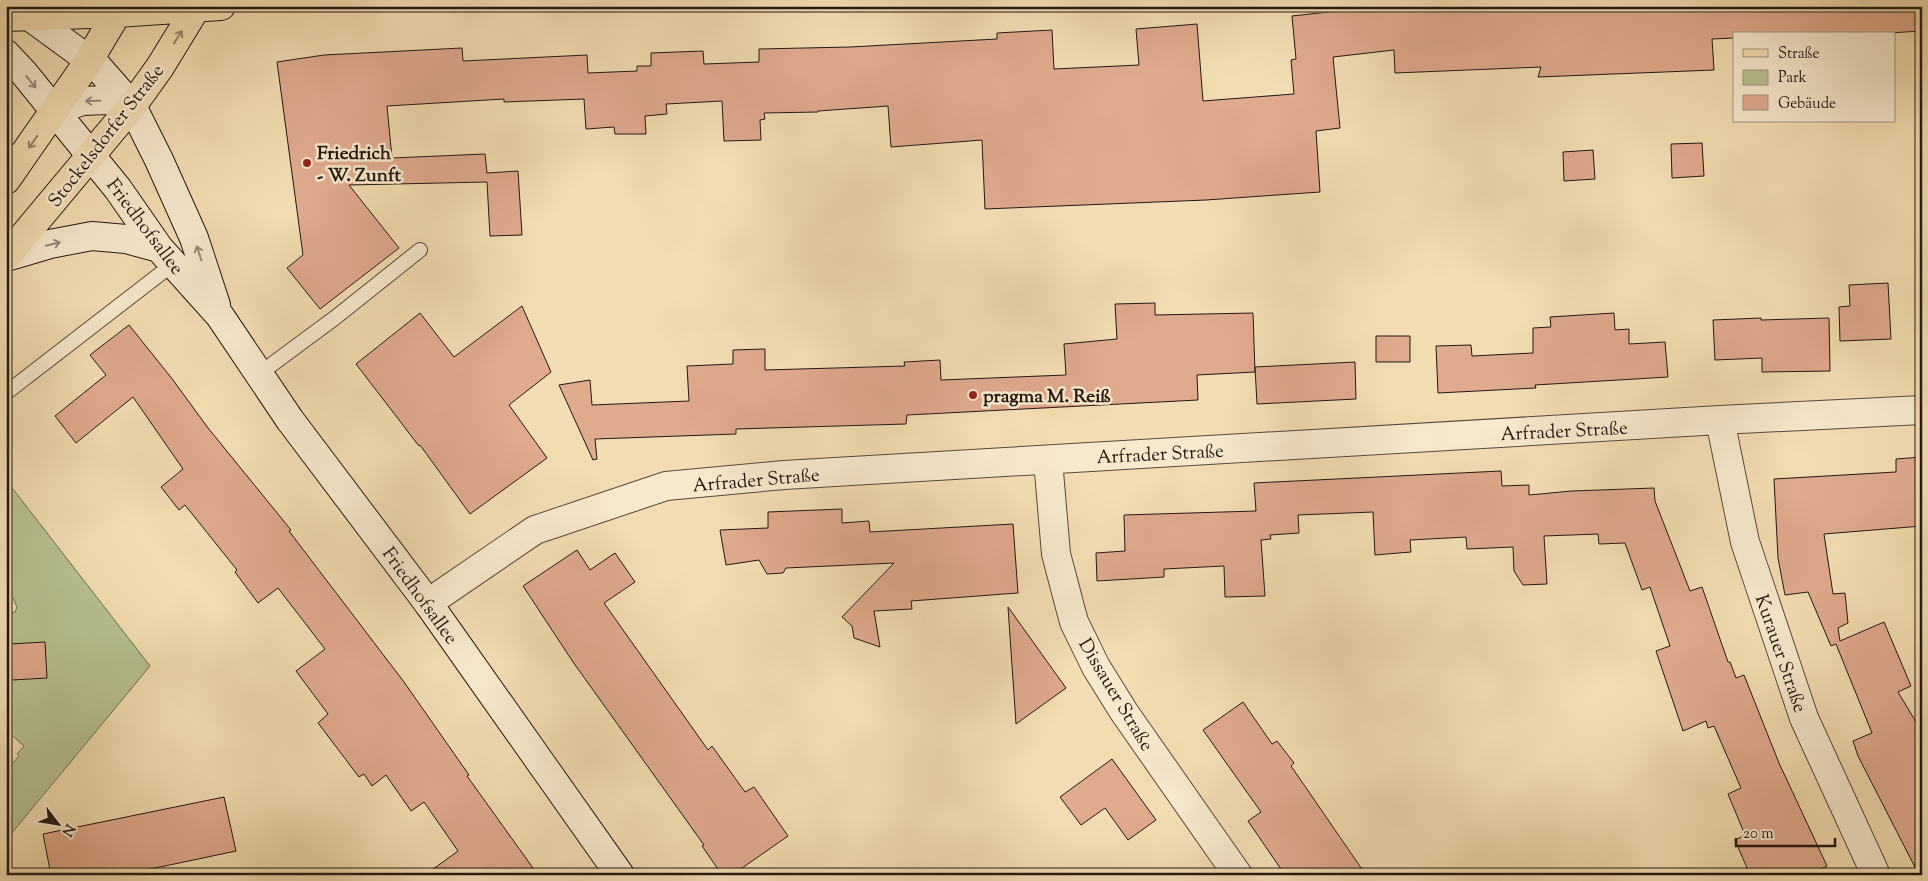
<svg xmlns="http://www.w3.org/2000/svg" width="1928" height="881" viewBox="0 0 1928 881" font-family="'Sorts Mill Goudy',serif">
<rect width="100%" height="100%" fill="#f2ddb2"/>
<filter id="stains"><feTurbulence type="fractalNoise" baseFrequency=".004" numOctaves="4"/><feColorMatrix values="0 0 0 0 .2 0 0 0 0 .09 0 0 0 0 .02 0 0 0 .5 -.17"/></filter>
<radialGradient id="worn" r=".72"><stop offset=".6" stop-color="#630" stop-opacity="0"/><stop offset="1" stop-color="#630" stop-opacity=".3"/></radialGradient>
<path fill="#b7c28f" stroke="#6e6d51" d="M6,480L150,666L6,840V771L19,756L17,754L24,746L6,730V616L15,612L17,607L6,582Z"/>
<path fill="#e0aa8d" stroke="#241813" d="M1406,6H1922V31L1871,34H1734V38L1712,39L1714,70L1538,77L1541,67L1395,73L1394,50L1333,57L1340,128L1316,131L1320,192L1206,200L985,209L982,140L891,147L888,106L818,111V112L764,113L765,119L760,120L761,140L724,141L722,101L666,104L667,114L645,116L646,134H615L614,127L586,129L584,99L504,102V99L387,106L392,158L485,154L487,173L518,171L522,235L490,236L487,182L349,185L399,248L320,309L287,268L303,255L277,62L324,55L462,48L463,61L587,55L588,73L637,71V66H651V53L703,51L704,64L759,62V49L850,47L997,39V33L1052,30L1054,69L1139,65L1136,29L1197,24L1203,101L1294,94L1291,60L1296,59L1292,16L1365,8Z
M1702,143L1704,176L1672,178L1671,144Z
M1593,150L1595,179L1564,181L1563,152Z
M1888,283L1891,339L1840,341L1839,307L1850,306L1849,285Z
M1155,303V315L1253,313L1255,372L1197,375L1198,400L907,415L906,424L736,429V434L595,439L597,459L593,460L559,385L590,380L592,405L689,401L687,366L733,364V350L765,349V370L905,366L904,362L940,360L941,380L1066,375L1064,344L1117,339L1115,304Z
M522,306L551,372L509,405L547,458L470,514L420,445L419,446L356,364L420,313L454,357Z
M1614,313L1615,330L1629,329V344L1665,342L1668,377L1535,385L1536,388L1438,393L1436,346L1471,345L1472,356L1533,353V328L1551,327L1550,317Z
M1761,318V320L1829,318L1830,371L1762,372V358L1715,360L1713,320Z
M129,325L173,380L208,428L291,530L289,531L404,682L469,775L467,776L538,875H425L458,851L424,802L411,811L386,775L372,786L364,774L359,777L318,723L328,714L296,671L325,649L278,588L258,603L235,572L237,570L185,505L179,510L161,487L183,469L133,397L76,443L55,416L106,375L90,355Z
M1376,336H1410V362H1376Z
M1355,362L1356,399L1257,404L1255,367Z
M1922,457V526L1824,534L1833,594L1845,593L1848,623L1838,628L1840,641L1884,622L1911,686L1898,692L1922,732V875H1919L1858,756L1853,741L1872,733L1836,644L1831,646L1808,592L1785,595L1778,558L1774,479L1896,472V459Z
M1501,471L1502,486L1529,485V495L1572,491L1654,488L1655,501L1690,591L1702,587L1728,662H1730L1736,678L1744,675L1779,763L1827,866L1809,875H1750L1735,840L1745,835L1728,794L1741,788L1714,726L1708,728L1706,721L1683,731L1656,651L1670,646L1650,587L1642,590L1625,543L1599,544L1598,534L1544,536L1547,584L1523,585L1514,571L1513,547L1467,549L1466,537L1410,540L1411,552L1375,555L1373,512L1298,515L1299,533L1270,535L1271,539L1261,540L1265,596L1225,597L1224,566L1164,569V577L1097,581L1096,553L1125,551L1124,515L1256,511L1254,483Z
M842,509V523L869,521L870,532L1013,524L1018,593L911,601L912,609L874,611L880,647L854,638L852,626L842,617L894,563L786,568L783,573L767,574L759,560L726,565L720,530L768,528V512Z
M577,550L590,570L615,553L635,582L604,603L708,750L712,746L745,792L754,787L788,836L732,875H722L702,846L704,845L573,662L523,586Z
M1008,607L1066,688L1016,724Z
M45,642L47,678L12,680L9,644Z
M1243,702L1272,744L1277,741L1294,763L1291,766L1366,875H1285L1248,821L1261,812L1203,730Z
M1112,759L1156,820L1128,840L1105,808L1081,825L1060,797Z
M224,797L236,851L122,875H51L43,834Z"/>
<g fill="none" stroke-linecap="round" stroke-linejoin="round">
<g stroke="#58493b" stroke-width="16">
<path id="lane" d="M259,374L336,317L420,250
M6,393L173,264"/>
</g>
<g stroke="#58493b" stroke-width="30">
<path id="street" d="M1720,420L1745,542L1804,718L1876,875
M1048,460L1056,554L1074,622L1096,667L1124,712L1238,875
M428,603L535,530L666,486L784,475L1720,420L1922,410"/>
</g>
<g stroke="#241813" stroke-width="30">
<path id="secondary" d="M29,16L96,65L132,106L159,160L194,238L216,305
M6,54L23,72L118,189L159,248L220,316L290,420L428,603L620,875
M55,111L82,101L107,100L132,106
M6,257L50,244L92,236L126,239L159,248"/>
</g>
<g stroke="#241813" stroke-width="30">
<path id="primary" d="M6,17L117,13L221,6
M6,180L86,65L117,13
M6,257L132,106L160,67L196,8"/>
</g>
<use href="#lane" stroke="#f7e9cd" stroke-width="14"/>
<use href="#street" stroke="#f7e9cd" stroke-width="28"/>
<use href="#secondary" stroke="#f7e9cd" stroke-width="28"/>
<use href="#primary" stroke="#f2ddb2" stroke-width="28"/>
</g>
<defs><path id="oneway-shaft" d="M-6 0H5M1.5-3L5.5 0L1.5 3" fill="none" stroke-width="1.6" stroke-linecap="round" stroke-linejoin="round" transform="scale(1.25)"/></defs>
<g stroke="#95846a">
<use href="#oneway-shaft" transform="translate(178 37) rotate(-58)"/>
<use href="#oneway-shaft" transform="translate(33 142) rotate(125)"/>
</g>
<g stroke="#988b79">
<use href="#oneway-shaft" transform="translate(31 82) rotate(51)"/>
<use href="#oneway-shaft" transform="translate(93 101) rotate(179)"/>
<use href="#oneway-shaft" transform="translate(53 244) rotate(-13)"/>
<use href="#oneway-shaft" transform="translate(199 253) rotate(-108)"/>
</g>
<g fill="#8f2418" stroke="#f7e9cd" stroke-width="2">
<circle cx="307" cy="163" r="5"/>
<circle cx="973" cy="395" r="5"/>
</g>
<g text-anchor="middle" stroke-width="5" stroke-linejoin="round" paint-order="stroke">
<g font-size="19" fill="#241813" stroke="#f7e9cd">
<text transform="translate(105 135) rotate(-52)" y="7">Stockelsdorfer Straße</text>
<text transform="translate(146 226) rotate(53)" y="7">Friedhofsallee</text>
<text transform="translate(1564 430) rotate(-3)" y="7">Arfrader Straße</text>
<text transform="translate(1160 453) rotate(-3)" y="7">Arfrader Straße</text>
<text transform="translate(756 479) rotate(-5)" y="7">Arfrader Straße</text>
<text transform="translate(421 595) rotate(54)" y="7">Friedhofsallee</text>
<text transform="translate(1782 653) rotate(71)" y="7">Kurauer Straße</text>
<text transform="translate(1117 694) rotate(59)" y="7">Dissauer Straße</text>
</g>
<g font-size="19" font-weight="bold" fill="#241813" stroke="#f7e9cd" text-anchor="start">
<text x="317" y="159">Friedrich<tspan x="317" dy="22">- W. Zunft</tspan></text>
<text x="983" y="402">pragma M. Reiß</text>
</g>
</g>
<rect width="1928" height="881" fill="none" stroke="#f2ddb2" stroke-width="25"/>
<rect x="8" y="8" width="1913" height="866" fill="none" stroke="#241813" stroke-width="2.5"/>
<rect x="12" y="12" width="1903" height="856" fill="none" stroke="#241813"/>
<rect x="1733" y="32" width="162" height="90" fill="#f7e9cd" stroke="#a39583"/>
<rect x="1743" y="49" width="25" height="8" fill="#f2ddb2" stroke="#a39583"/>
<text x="1778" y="58" font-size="15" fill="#241813">Straße</text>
<rect x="1743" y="70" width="25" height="15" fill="#b7c28f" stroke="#a39583"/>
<text x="1778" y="82" font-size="15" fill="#241813">Park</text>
<rect x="1743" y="95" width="25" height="15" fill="#e0aa8d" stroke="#a39583"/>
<text x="1778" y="108" font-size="15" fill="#241813">Gebäude</text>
<g transform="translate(58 824) rotate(121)" stroke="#f7e9cd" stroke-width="4" paint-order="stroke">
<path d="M0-4L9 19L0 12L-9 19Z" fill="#241813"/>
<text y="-8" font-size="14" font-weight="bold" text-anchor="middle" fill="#241813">N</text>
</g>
<path d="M1736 838v8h99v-8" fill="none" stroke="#241813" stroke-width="2.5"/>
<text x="1743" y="838" font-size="15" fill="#241813" stroke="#f7e9cd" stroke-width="4" paint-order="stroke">20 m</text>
<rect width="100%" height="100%" filter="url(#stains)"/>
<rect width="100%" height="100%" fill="url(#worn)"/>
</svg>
